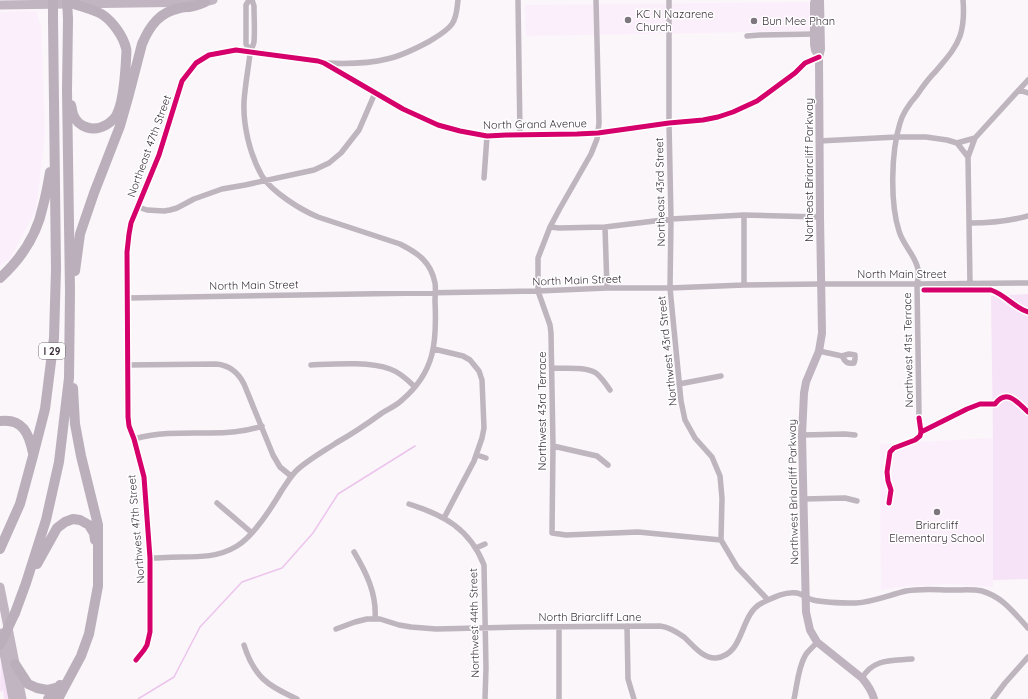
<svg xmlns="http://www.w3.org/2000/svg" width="1028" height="699" viewBox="0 0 1028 699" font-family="Quicksand,sans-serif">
<rect width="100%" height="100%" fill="#faf6fa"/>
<path fill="#fceffc" d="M809,2L811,31L526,36L525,5Z
M36,11L41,27L45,133L36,210L10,259L0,266V12Z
M993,438V587L950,584L906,586L881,590L880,444Z"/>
<path fill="#f7e3f7" d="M1028,294V579L993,580V438L991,296Z
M1,658L9,699H4L3,690L0,692Z"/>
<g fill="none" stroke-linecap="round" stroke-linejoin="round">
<path stroke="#ecc4ec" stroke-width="1.5" d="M138,699L174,677L200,627L242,582L282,568L313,533L338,494L415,446"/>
<path stroke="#beb5be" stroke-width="5.5" d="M249,0L246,5V44L251,52
M518,0L520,135
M596,0L599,123L597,139L591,154L559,210L550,227L538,258V291L550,325L551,333L553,446L552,533L566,535L638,532L721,540
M669,0V123L671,219L670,288L681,401L685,420L695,438L712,457L720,476L722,498L721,540L737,567L768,600
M747,36L760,35L814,34
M326,63C346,64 367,64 387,59C402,56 417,48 430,41C438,36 447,31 452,24C457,17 457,8 458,0
M1019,90L1028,93
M819,141L897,137H926L947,140L957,143L975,138
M957,143L968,157
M484,178L487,136
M138,207L147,210L164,211L170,210L177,208L194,199L222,189L245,185L314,170L329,163L341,153L359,130L375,93
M970,223C990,223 1009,221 1028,216
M550,227L559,228L605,227L671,219L744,215L820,217
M605,227L607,288
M970,284L968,157L975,138L1028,80
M744,285V215
M127,298L538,291L607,288H670L744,285L821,284H917L1028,283
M434,349L463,356L470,360L479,371L482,380L484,428L482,438L474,461L444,518
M819,351L842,356L849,354L855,355V359L854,363C847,364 845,362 842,356
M127,365L216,364C228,365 238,372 244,384L273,455L280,467L291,476
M311,365C333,364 369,361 390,369C399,372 408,380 415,387
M552,368C565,369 585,366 596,373C602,378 606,384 610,390
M679,384L721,376
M919,415L917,284C918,280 919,274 918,269C915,255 903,245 899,231C890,203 891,152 900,123C903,112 910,103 917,95C923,86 929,78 936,71C945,60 955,50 960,36C964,24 964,12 963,0
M802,435L845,434L855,435
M134,439C159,432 185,433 210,433C228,433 245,432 262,426
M553,446L597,456L608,465
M477,455L486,458
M803,499L845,498L857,501
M217,503L252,533
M409,504C444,515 470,529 484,565L486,668L485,699
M476,548L485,544
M354,552C366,572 377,594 375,619
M150,558C161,558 171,557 181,557C200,557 219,557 237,546C253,536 272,507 282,490C287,483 290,477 296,471C306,461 324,451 336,443C352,434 367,424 382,413C388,409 396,406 402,400C435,372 437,342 435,301C435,295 436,289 435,283C431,262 418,253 400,244L318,217C301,210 272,192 262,176C250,155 243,126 244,102C245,86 248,70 250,54C251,50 253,46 254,42C255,30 254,18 254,6L252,0
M627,626L628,679L634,699
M336,629L355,622L367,619H380L399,625L411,627L436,629L523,627L660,626C668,627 677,632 684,637C693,645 703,659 716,658C745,655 739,614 762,603C772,598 785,591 797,593C803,594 807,599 813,600C826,603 843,603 856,603C873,602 889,595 906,591C922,588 938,590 954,590C963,590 973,589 982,591C1003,597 1014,613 1028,628
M244,645C254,677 268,686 297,699
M136,660L144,650L147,645L150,632V558L144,477L134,439L129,426L128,417L127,252L129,234L131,223L159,155L182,81L196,63L209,55L236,50L318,61L324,63L403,109L438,125L460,131L487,136L506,135L577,134L598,133L669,123L703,120L718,117L733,112L757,101L795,73L805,63L819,57
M862,678C874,658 892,661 912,659
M559,699V627
M794,699C797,686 798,668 805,656C808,650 814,647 817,642
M993,699L1005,683L1028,657"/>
<path stroke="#beb3be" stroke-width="8" d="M815,0L814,3V44L815,50L819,57
M820,0L821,49L819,57L820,217L822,333L819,351L806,382L804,393L802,435L806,612L810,630L817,642L862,678C867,684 872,691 874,699"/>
<path stroke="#c0b5c0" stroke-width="9" d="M0,5L205,2L213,0
M0,587L22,699
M0,633L13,699"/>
<path stroke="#baafba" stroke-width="10" d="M71,105C72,108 72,111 73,114C78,128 94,132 106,125C111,122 115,119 117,114C124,100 125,76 126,60C126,56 127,51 126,48C123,36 113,22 103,15C96,10 83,7 74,4
M75,271L80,234L94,193L120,126L128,98L142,44C150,25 160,12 180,8C183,7 186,7 189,7C195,6 200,4 205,2
M0,278C21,259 37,235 43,206C46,195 48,184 50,172
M0,421C23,418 29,434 33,453
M0,549L20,504L33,456L45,409L54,338L56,269L53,19
M37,564L57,528L65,522L73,519L80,520L89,525L94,533L95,540
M15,613L26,583L46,520L59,462L69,378L70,291L67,90L68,19
M15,664L28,684L37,688L47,690L59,687
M48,699L60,685
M58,699L81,656L89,634L98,586V525L81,456L75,424L73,388"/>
<path stroke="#baafba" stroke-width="10" d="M53,0V19
M67,0L68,19
M0,645L15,613"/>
<g stroke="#fff" stroke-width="8">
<path id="cycleway" d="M924,290H991C1006,295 1013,307 1028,312
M921,432L967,409L980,404H995C1007,388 1017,402 1028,412
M889,503L891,490L888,481L887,472L890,452L894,448L915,440L920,436L921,432L919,418
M136,660L144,650L147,645L150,632V558L144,477L134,439L129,426L128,417L127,252L129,234L131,223L159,155L182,81L196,63L209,55L236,50L318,61L324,63L403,109L438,125L460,131L487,136L506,135L577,134L598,133L669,123L703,120L718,117L733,112L757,101L795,73L805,63L819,57"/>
</g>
<use href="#cycleway" stroke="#d6006c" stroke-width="5"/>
</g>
<g fill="#7e767e" stroke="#fff" stroke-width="1.5">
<circle cx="628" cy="20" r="4"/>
<circle cx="754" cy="21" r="4"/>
<circle cx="937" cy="512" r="4"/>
</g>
<g text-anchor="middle" stroke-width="3" stroke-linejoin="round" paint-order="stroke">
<rect fill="#fff" stroke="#766f76" stroke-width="1" x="39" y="343" width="26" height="16" rx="3"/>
<g font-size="10" font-weight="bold" fill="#3c313c">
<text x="52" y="355">I 29</text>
</g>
<g font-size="11" fill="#3c313c" stroke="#fff" text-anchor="start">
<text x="636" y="18">KC N Nazarene<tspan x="636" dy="13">Church</tspan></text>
<text x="762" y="25">Bun Mee Phan</text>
<text x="937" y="529" text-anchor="middle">Briarcliff<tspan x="937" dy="13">Elementary School</tspan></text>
</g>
<g font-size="11" fill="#3c313c" stroke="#fff">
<text transform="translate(535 124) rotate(-1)" y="4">North Grand Avenue</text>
<text transform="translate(149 146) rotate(-70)" y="4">Northeast 47th Street</text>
<text transform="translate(809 170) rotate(-90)" y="4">Northeast Briarcliff Parkway</text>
<text transform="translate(660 192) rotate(-91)" y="4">Northeast 43rd Street</text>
<text x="902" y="278">North Main Street</text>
<text transform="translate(577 280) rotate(-2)" y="4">North Main Street</text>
<text transform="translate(254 285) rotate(-1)" y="4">North Main Street</text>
<text transform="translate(908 350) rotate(-91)" y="4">Northwest 41st Terrace</text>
<text transform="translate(667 351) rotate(-96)" y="4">Northwest 43rd Street</text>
<text transform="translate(542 411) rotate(-90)" y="4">Northwest 43rd Terrace</text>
<text transform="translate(793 492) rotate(-91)" y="4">Northwest Briarcliff Parkway</text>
<text transform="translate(136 529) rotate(-95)" y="4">Northwest 47th Street</text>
<text x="590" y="621">North Briarcliff Lane</text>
<text transform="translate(474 623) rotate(-91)" y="4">Northwest 44th Street</text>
</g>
</g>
</svg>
